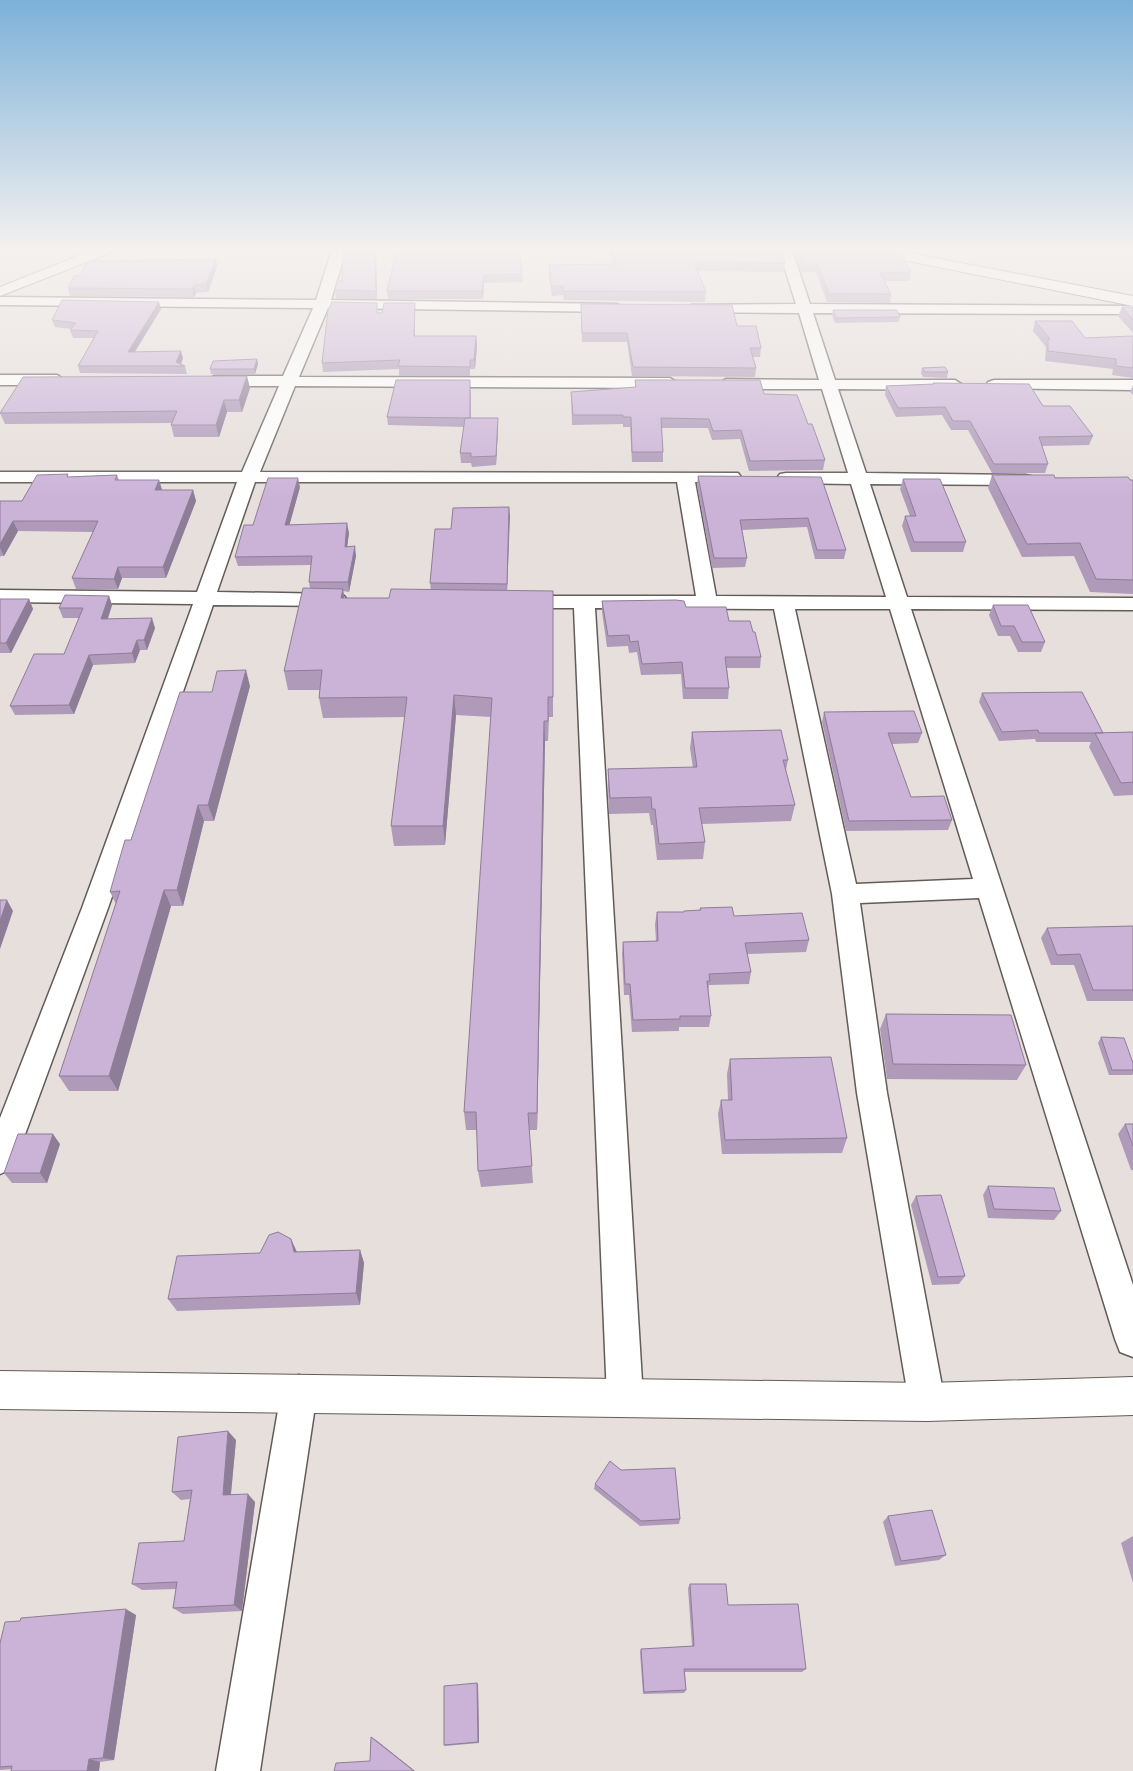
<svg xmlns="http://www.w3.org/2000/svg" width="1133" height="1771" viewBox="0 0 1133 1771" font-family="'Varela Round',sans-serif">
<rect width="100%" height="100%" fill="#e6dfdc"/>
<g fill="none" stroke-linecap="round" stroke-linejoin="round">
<g stroke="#625c59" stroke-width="3">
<path id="street" d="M332,250H346L331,300L617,304L624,308L617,312L328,308L299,377L670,378L678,383L670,388L295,386L260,472L738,473L741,477L738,481L695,482L716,596L886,597L851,484L786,483L780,482L777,478L780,474L786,473H848L822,389H726L718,384L726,379L819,380L799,313L696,312L689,308L691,305L796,304L779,250H792L810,304L1133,306V314L813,313L835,380H955L963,385L955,390L838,389L866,473L1025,475L1031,476L1034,480L1031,484L1025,485L870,484L907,597L1133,598V610L911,609L1133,1285V1357L1120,1352L1115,1339L979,898L860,903L887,1093L945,1402L940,1415L927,1420L914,1415L909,1402L857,1093L832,894L774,609L595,608L643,1398L638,1411L625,1416L612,1411L607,1398L574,608H518L511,606L508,602L511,598L518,596H696L677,482H255L217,592L337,594L344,596L347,600L344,604L337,606L213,605L108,908L16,1159L11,1169L0,1174V1118L82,908L193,604L0,602V590L197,592L237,482H0V472H242L279,386H214L206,381L214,376H283L313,308L0,305V297L316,300ZM795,609H890L973,879L856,884Z
M0,375H57L65,380L57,385H0Z
M994,380H1133V390L988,388L986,385L988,382Z
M299,1375L312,1380L317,1393L260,1771H216L281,1393L286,1380Z"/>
</g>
<g stroke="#625c59" stroke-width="2">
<path id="secondary" d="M93,250H112L110,253L0,296V287Z
M866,250H893L1133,296V306L873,254Z
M0,1371L927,1383L1133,1377V1415L927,1421L0,1409Z"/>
</g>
<use href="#street" fill="#fff" fill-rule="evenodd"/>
<use href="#secondary" fill="#fff" fill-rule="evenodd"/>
</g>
<path fill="#af9aba" d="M347,250H376L377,299H336L335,290L342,281Z
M397,250L522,274L523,282L484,283L483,299H388L387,291Z
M608,250H782L785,263L784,272L697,271L706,292L705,302L564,300L563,295L552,296L549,274V265L613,264Z
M797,250H885L911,272L910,281H885L891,294L890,303L827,302L816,272H801L796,256Z
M216,259L217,267L208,292L196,293L194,297L70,296L68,288L79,276Z
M415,303V336H476L477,345L475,369H470V376H399V369L323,372L322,363L378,313H382Z
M1122,307H1133V333L1118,316Z
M161,309L135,352L183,358L181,364L185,366L187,374L80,373L78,366L94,338H73L70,330L71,329L55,327L52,320Z
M833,310L900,317L899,322L835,323L832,315Z
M581,313L737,326L761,348L760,357H753L756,368L755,377L632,376L627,342H582Z
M1035,321L1085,338L1133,336V378L1112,375L1113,369L1045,361L1046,347L1033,331Z
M257,359L258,364L255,374H211L210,369Z
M922,368L948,372L947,378L923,377L921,373Z
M635,380L764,394L808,424L825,460L823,470L749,471L740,439L712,440L708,428H661L663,452V462H632L630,427H623V424L572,425L571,392L635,388Z
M933,383L1043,406L1093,436L1089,445L1042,446L1048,464L1045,473H992L968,430H951L942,415L896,417L885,395L886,386L933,384Z
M1133,385V395L1130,392Z
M250,388L242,412H227L219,437H174L171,425L172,423L5,424L0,413Z
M471,389V418L498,427L496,465L472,467L471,463H461L460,453L464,427L388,425L387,417Z
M68,474V477L117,475L119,480H159L162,490H193L196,501L166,578H122L118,589H76L72,578L93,532L18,531L4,556H1L0,557V501H22Z
M992,475L1133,480V594L1090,592L1074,556L1022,557L988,488Z
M698,476L821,477L846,550L844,559H815L807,527L742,530L747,558L745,567L712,568L697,485Z
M903,479L966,542L963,552H911L902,526L905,516H910L900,489Z
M300,487L289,525L349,533L347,546L356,556L349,592L343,591L344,598H389L431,590L430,583L451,529L509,507L507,591H553V717H549L548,741H545L537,1130H529L533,1183L481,1187L478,1171L477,1130H466L464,1112L491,717L456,715L445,845L394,846L391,826L405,717L323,718L319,698L320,690H288L284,671L310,589L309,582L311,565L238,566L235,557L253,525Z
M109,596L112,605L108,619L155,628L147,650H140L135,663L93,665L74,714L15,715L10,706L64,654L79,618H63L59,608Z
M0,599H29L33,609L11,653H0Z
M602,601L686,607L729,621L761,657L760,668H727L729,688L728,699H683L681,674L641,675L637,652L629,653L628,646L607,647L602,612Z
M993,605L1045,642L1041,652H1018L1010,636H998L989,615Z
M250,686L214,821H204L183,906H171L118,1091H69L59,1076L116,904L110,892L131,840L212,692Z
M982,693L1103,733L1133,732V795L1114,796L1089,747L1091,742H1036L1035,739L999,741L979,702Z
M824,712L922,733L918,743L892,744L911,797L952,820L948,830L846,831L822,722Z
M692,732L788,760L786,770L795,805L791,821L702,824L705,842L703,859L657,860L653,825H651L649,813L609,814L608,786V769L693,768L690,748Z
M700,908L734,916L809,940L806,952L747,954L751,972L749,984L709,985L708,993L711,1016L709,1027H679V1031L632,1032L629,995H624L622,954L623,942L656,941L655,924L657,912H684L700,910Z
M1133,926V1001H1087L1074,965H1051L1041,938L1047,928Z
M886,1014L1026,1065L1017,1080L887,1079L880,1029Z
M1101,1037L1133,1063V1074L1132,1075H1109L1098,1043Z
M730,1059L847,1138L842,1153L722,1154L718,1114L721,1100H728L727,1074Z
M1125,1124H1133V1170H1131L1118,1134Z
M60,1144L47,1183H12L4,1173Z
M988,1186L1061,1211L1054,1220L988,1218L983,1195Z
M916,1196L965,1276L959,1284L932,1285L911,1205Z
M291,1239L296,1252L360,1250L364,1263L360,1305L177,1311L168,1299L260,1253Z
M236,1440L231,1494L255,1502L242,1611L183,1614L173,1608L176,1589L142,1590L132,1584L184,1541L190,1499L181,1500L172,1492Z
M595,1484L680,1519L679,1524L640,1526L594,1489Z
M888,1516L946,1555L939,1560L895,1566L883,1522Z
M1133,1536V1583L1121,1543Z
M690,1584L728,1605L806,1669L802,1672H685L686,1690L684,1693L643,1694L640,1652L641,1649L692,1646L688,1588Z
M136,1615L114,1760L100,1762L99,1771H11L12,1769L0,1770V1643Z
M477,1683L478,1685L479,1743L445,1746L444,1745Z"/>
<path fill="#8e7d97" d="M375,250H376L377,299L376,291Z
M216,259L217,267L208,292L206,284Z
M484,275V283L483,299L482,291Z
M194,285L196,293L194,297L192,289Z
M159,302L161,309L130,359L128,352Z
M415,303V345L414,336Z
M476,336L477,345L475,369L474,360Z
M181,351L183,358L180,366L176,362Z
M257,359L258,364L255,374L254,369Z
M247,376L250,388L242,412L239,400Z
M224,400L227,412L219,437L216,425Z
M498,418V427L496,465V456Z
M298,478L300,487L287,534L285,525Z
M159,480L162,490H155Z
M193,490L196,501L166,578L163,567Z
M509,507L510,516L507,593V584Z
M13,521L18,531L4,556L0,548V544Z
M347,523L349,533L346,556L345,547Z
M355,546L356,556L349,592L348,582Z
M118,567L122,578L118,589L114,579Z
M343,589L346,608L341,598Z
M109,596L112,605L104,629L101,619Z
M29,599L33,609L11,653L6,643Z
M152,618L155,628L147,650L144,640Z
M137,640L140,650L135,663L132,653Z
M89,655L93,665L74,714L69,705Z
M246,670L250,686L214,821L208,805Z
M454,695L456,715L445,845L443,826Z
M544,721L545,741L537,1130V1113Z
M198,805L204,821L183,906L177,890Z
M164,890L171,906L118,1091L109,1076Z
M7,900L13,911L0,949V921Z
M53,1134L60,1144L47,1183L40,1173Z
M291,1239L297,1252H294Z
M360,1250L364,1263L360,1305L356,1293Z
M228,1431L236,1440L230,1503L223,1495Z
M248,1494L255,1502L242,1611L234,1605Z
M126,1609L136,1615L114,1760L103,1758Z
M477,1683L478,1685L479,1743L478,1742Z
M371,1737L376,1740L415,1771H414Z
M89,1759L100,1762L99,1771H87Z"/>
<path fill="#cbb3d8" stroke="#8e7d97" d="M347,250H375L376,291L335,290L337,281H342L343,253Z
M397,250H520L522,274L484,275L482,291H387Z
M612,250H782L785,263L694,262L706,292L564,291L563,286H551L549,265L617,264Z
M798,250H885L900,253L911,272L880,273L891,294H829L817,264H803Z
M216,259L206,284L194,285L192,289L68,288L74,276H79L88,261Z
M62,300L159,302L128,352L181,351L176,362L185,366H78L98,331L70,330L76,323L52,320Z
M332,302L377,303V313H382L384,303H415L414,336H476L474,360H470V367L398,366L400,360L322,363L328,310Z
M581,304L732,305L737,326H756L761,348H750L756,368L633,367L627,333H582Z
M1122,307H1133V320Z
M833,310H897L900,317L836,318Z
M1035,321H1072L1085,338L1133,336V368L1116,366V359L1048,351V339H1050Z
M257,359L254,369H210L213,361Z
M945,367L948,372H925L922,368Z
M247,376L239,400H224L216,425H171L177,411L0,413L23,377Z
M396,380H470V418L387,417Z
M635,380H760L764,394L797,395L808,424H812L825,460L750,461L741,430L713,431L709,419L661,418L663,452H632L631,417H623V415H573L571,392L636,387Z
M933,383L1029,384L1043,406H1070L1093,436L1039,437L1048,464H994L970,421H953L945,407L898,408L886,386L934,384Z
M465,418H498L496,456L471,457V453H460Z
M68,474L67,477L117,475L115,480H159L155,490H193L163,567H118L114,579L72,578L98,521H13L0,544V501H22L37,475Z
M992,475H1054L1055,478L1128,477L1130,480H1133V580L1096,579L1080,543L1027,544Z
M698,476L821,477L846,550H817L808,518L740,520L747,558H714Z
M268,478H298L285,525L347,523L345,547L355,546L348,582H309L312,556L235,557L244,525H253Z
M903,479H940L966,542H914L905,516H916Z
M509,507L507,584L430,583L435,529H451L453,508Z
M303,588L343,589L341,598H389L391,589L553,591V697H548V721H544L537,1113H528L532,1166L478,1171L476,1112H464L492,698L454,695L443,826H391L407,697L319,698L322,670L284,671Z
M65,595L109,596L101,619L152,618L144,640H137L132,653L89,655L69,705L10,706L34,654H64L83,608H59Z
M0,599H29L6,643H0Z
M676,600L684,601L686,607H726L729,621H750L753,632H755L761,657H725L729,688H685L682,662L642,664L638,641L630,642L629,635L608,636L602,601Z
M993,605H1028L1045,642H1022L1014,626H1001Z
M246,670L208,805H198L177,890H164L109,1076H59L120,891L110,892L125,840H131L180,692H212L217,671Z
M1082,692L1103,733H1039L1038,730L1002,732L982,693Z
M914,711L922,733H888L911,797L944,796L952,820L849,821L824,712Z
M781,730L788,760H783L795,805L699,808L705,842L659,844L655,809H652L651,797L610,798L608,769L697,767L692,732Z
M1133,732V782L1121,783L1095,733Z
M0,900H7L0,921Z
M732,907L734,916L802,913L809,940L745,943L751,972L709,974L710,981H707L711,1016H680V1019L633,1020L630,984H625L623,942L658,941L657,912H684V911L701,910L700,908Z
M1133,926V990H1093L1080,954L1057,955L1047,928Z
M886,1014L1011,1015L1026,1065L893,1064Z
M1101,1037L1124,1038L1133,1063V1070H1112Z
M831,1057L847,1138L725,1140L721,1100H732L730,1059Z
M1125,1124H1133V1146Z
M18,1134H53L40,1173H4Z
M988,1186L1054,1188L1061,1211L994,1209Z
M941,1195L965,1276L938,1277L916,1196Z
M278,1232L291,1239L294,1252L360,1250L356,1293L168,1299L177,1256L260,1253L269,1235Z
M228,1431L223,1495L248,1494L234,1605L173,1608L177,1582L132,1584L139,1543L184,1541L192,1490L172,1492L178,1437Z
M610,1461L621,1470L675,1468L680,1519L641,1521L595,1484Z
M932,1510L946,1555L901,1561L888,1516Z
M690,1584H726L728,1605L798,1604L806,1669H684L686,1690L644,1692L641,1649L694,1646Z
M126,1609L103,1758L89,1759L87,1771H11L12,1766L0,1767V1643L5,1622L20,1621L21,1618Z
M477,1683L478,1742L444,1745V1686Z
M371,1737L414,1771H334L336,1763L370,1761Z"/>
<linearGradient id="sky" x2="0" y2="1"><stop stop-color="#7db1d8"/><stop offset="0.5" stop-color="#f4f1ef"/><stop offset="1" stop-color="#f4f1ef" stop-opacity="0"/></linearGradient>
<rect width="1133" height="498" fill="url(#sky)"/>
</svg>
